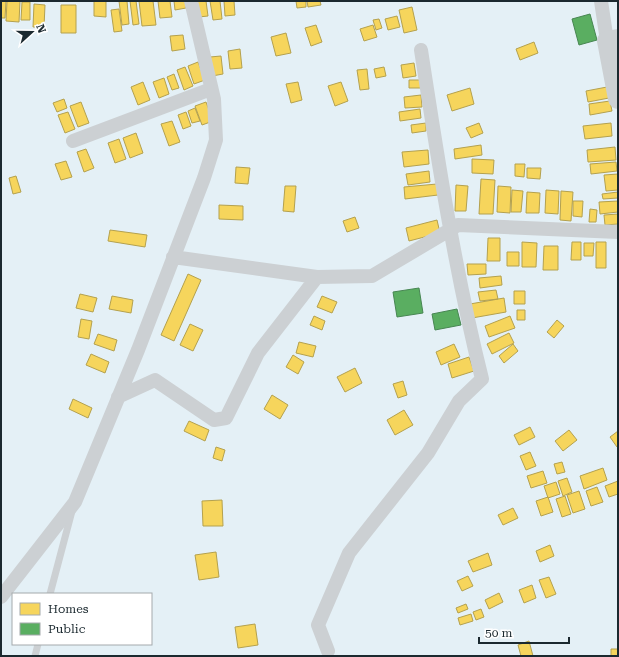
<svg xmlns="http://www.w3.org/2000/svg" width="619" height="657" viewBox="0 0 619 657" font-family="'Roboto Serif',serif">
<rect width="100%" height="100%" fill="#e4f0f6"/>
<path fill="#f6d55c" stroke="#b4a14e" d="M1,1H6L5,18H1Z
M7,1H20L19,22L6,21Z
M94,1H106V17L94,16Z
M119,1H127L129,24L122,25Z
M130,1H136L139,24L133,25Z
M139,1H153L156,25L142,26Z
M158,1H170L172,17L160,18Z
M174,1H185L186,8L175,10Z
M197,1H206L208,16L199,17Z
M210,1H220L222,19L213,20Z
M224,1H234L235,15L225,16Z
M296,1H306V7L297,8Z
M307,1H320L321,5L308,7Z
M22,2H30V20H21Z
M34,4L45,5L44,27H33Z
M61,5H76V33H61Z
M412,7L417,30L404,33L399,10Z
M119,9L122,31L114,32L111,10Z
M397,16L400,27L388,30L385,19Z
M379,19L382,28L376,30L373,20Z
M316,25L322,42L311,46L305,28Z
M373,25L377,37L364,41L360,29Z
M286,33L291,53L276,56L271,37Z
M183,35L185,49L172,51L170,36Z
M534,42L538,53L520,60L516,49Z
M240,49L242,68L230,69L228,51Z
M221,56L223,74L212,76L210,57Z
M198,62L205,80L194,84L188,66Z
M414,63L416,76L403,78L401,65Z
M185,67L193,86L184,90L177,70Z
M384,67L386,76L376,78L374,69Z
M367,69L369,89L360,90L357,70Z
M174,74L179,88L172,90L167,77Z
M164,78L169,94L159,98L153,82Z
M409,80H421V88H409Z
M143,82L150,100L138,105L131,87Z
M298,82L302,100L291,103L286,84Z
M341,82L348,101L335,106L328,86Z
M607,87L609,98L588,102L586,91Z
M470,88L474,104L452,111L447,95Z
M421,95L422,107L405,108L404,97Z
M64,99L67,108L57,112L53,103Z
M610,101L612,111L590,115L589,104Z
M81,102L89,123L78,127L70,106Z
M206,102L213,121L202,125L195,106Z
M195,108L200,121L192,123L188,111Z
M420,109L421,118L400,121L399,112Z
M68,112L75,129L65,133L58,115Z
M186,112L191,126L183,129L178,115Z
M172,121L180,142L169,146L161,124Z
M426,123V131L412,133L411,125Z
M479,123L483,133L471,138L466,128Z
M611,123L612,136L585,139L583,126Z
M136,133L143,153L130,158L123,138Z
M119,139L126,159L115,163L108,143Z
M481,145L482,155L455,159L454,149Z
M615,147L616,160L588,162L587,150Z
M86,149L94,168L84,172L77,152Z
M428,150L429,164L404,167L402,152Z
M472,159L494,160L493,174L472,173Z
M66,161L72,177L61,180L55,164Z
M616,162L617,171L591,174L590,164Z
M515,164H525L524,177L515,176Z
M236,167L250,168L248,184L235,183Z
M527,168H541L540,179L527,178Z
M429,171L430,182L408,185L406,174Z
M618,174V190L606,191L604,175Z
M16,176L21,192L13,194L9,178Z
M481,179L495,180L493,214H479Z
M437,184L438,195L405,199L404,187Z
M456,185L468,186L466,211H455Z
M285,186H296L294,212L283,211Z
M498,186L511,187L510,213L497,212Z
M512,190L523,191L521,212H511Z
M546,190L559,191L558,214L545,213Z
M561,191L573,192L571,221L560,220Z
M527,192L540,193L539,213H526Z
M618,192V198L603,199L602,194Z
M573,201H583L582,217L573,216Z
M618,201V212L600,214L599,202Z
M219,205L243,206V220L219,219Z
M590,209L597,210L596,222H589Z
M618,214V224L605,225L604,215Z
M355,217L359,228L347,232L343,221Z
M437,220L440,233L409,241L406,228Z
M110,230L147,235L145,247L108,241Z
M488,238H500V261H487Z
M522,242L537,243L536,267H522Z
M572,242H581V260H571Z
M596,242H606V268H596Z
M584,243H594L593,256H584Z
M544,246H558V270H543Z
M507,252H519V266H507Z
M467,264H486V274L468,275Z
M188,274L201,280L174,341L161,335Z
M501,276L502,285L480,288L479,278Z
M496,290L498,299L480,301L478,292Z
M514,291H525V304H514Z
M80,294L97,298L93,312L76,308Z
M112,296L133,300L131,313L109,309Z
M322,296L337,302L332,313L317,307Z
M504,298L506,312L472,318L470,304Z
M517,310H525V320H517Z
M314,316L325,321L322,330L310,325Z
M510,316L515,328L489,337L485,326Z
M81,319L92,321L89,339L78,337Z
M557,320L564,326L554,338L547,332Z
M190,324L203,330L193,351L180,345Z
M509,333L514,343L492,354L487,344Z
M98,334L117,340L114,351L94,344Z
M299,342L316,346L313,357L296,353Z
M454,344L460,357L441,365L436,352Z
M513,344L518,351L504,363L499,356Z
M91,354L109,362L105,373L86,365Z
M293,355L304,362L298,374L286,367Z
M469,357L474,371L452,378L448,364Z
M355,368L362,383L345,392L337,377Z
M403,381L407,395L398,398L393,384Z
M272,395L288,405L280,419L264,409Z
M73,399L92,408L88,418L69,409Z
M404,410L413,425L395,435L387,420Z
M189,421L209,430L205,441L184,431Z
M530,427L535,437L519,445L514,435Z
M569,430L577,440L563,451L555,441Z
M618,431V446L617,447L610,437Z
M216,447L225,450L222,461L213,458Z
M530,452L536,466L526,470L520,456Z
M562,462L565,472L557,474L554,464Z
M603,468L607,480L584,489L580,476Z
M543,471L547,483L531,488L527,476Z
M567,478L572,492L563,496L558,481Z
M618,481V494L609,497L605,486Z
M556,482L560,494L548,498L544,486Z
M597,487L603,502L591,506L586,491Z
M579,491L585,509L573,513L567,495Z
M565,496L571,514L562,517L556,499Z
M548,497L553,512L541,516L536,501Z
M222,500L223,526H203L202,501Z
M513,508L518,518L503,525L498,515Z
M550,545L554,556L540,562L536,551Z
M216,552L219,577L199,580L195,555Z
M488,553L492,565L473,572L468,561Z
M468,576L473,586L462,591L457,581Z
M549,577L556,594L546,598L539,580Z
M532,585L536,598L524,603L519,590Z
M499,593L503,602L489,609L485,600Z
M466,604L468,609L458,613L456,608Z
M481,609L484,617L476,620L473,612Z
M471,614L473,621L460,625L458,618Z
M255,624L258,645L238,648L235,627Z
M529,641L533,656H521L518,645Z
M611,649H618V656H611Z"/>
<path fill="#5aae61" stroke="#478652" d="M590,14L597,40L579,45L572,19Z
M419,288L423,313L397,317L393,292Z
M457,309L461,325L435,330L432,314Z"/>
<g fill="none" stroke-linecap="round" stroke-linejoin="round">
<path stroke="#ccd0d3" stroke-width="7" d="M50,594L72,511
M35,656L38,644"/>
<path stroke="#ccd0d3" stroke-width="14" d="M601,1L607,41
M73,141L211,89
M173,257L317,277L372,276L458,225L618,232
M118,397L155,380L214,420L226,418L258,353L317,277
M1,597L75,502L138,350L204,178L216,140L214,99L191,1
M328,651L318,625L349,553L428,453L459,401L482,379C455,271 438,161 421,50"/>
<path stroke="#ccd0d3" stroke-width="20" d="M618,39L607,41L618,99"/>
</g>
<rect width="619" height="657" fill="none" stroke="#1b292f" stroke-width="4"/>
<rect x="12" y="593" width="140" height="52" fill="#ffffff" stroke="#a4a9ac"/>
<rect x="20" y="603" width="20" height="12" fill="#f6d55c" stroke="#a4a9ac"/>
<text x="48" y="613" font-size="12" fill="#1b292f">Homes</text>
<rect x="20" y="623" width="20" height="12" fill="#5aae61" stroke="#a4a9ac"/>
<text x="48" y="633" font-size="12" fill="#1b292f">Public</text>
<g transform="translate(32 32) rotate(69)" stroke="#ffffff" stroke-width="3" paint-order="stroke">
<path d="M0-3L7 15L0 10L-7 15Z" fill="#1b292f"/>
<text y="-6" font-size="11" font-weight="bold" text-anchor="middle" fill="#1b292f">N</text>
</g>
<path d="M479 637v6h90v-6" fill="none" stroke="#1b292f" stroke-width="2"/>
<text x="485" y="637" font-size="12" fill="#1b292f" stroke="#ffffff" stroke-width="3" paint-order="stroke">50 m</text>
</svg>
